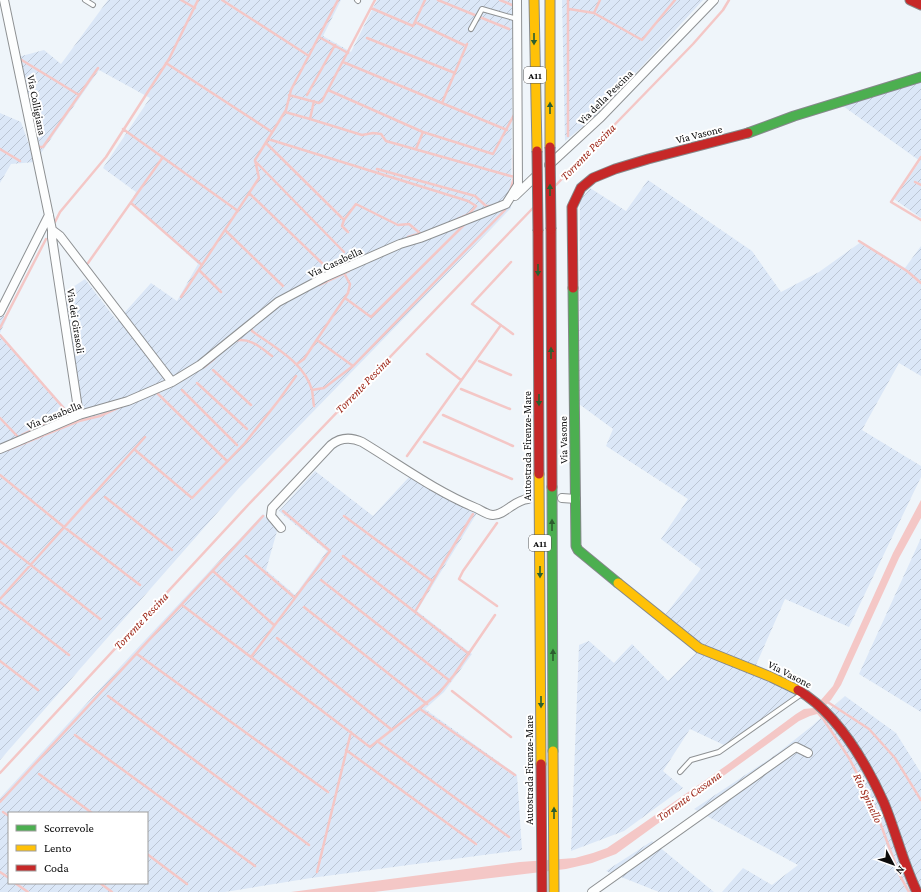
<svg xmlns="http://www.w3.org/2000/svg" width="921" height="892" viewBox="0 0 921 892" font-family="'Crimson Pro',serif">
<defs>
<pattern id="farmland-furrows" width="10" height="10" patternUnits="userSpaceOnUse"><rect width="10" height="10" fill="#dbe7f7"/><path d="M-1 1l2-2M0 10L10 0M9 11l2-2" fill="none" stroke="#bbc5d3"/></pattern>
</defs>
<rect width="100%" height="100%" fill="#eff5fa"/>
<path fill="url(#farmland-furrows)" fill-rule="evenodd" d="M108,0H341L323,36L351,52L377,0H513L511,208L239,488L0,760V336L71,414L81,410L64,293L85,279L117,321L151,283L177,301L198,264L131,202L136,192L103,168L150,98L99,70L41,153L18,57L44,50L61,64Z
M562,0H703L598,114L565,141Z
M921,81V218L894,199L920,161L843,106Z
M0,113L21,122L35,162L11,164L0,183Z
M648,180L752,251L781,292L819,272L861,242L905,268L921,246V376L899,363L862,430L921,466V477L849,627L785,599L752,674L796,695L724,745L690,729L663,771L683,788L624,831L571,851L579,645L589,641L614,663L632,644L668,681L703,646L665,615L701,569L661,539L688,499L606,446L613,429L579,404L580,200L590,188L626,211Z
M0,314L7,318L0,333Z
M315,471L373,516L410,476L477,513L417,611L472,654L444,692L425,709L517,775L522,850L311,878L225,892H0V798L131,655L263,514L277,531L266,570L295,595L327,551L279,511ZM9,813H147V883H9Z
M921,538V712L859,674Z
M845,696L896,733L921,773V892H722L743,868L772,885L798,865L694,809L774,756L812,726Z
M652,841L714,892H659L606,871Z"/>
<path fill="#f4c7c6" d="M921,500V518L899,558L841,685L831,700L817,714L810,716L799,721L616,854L592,863L566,869L374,892H291L520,862L575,858L593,853L607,848L638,827L727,765L796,714L804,709L814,708L833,686L893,553Z"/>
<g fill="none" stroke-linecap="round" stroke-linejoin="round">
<path stroke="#f4c7c6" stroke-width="2.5" d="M181,0L195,8
M222,0L309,56
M438,0L509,29
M500,0L512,5
M371,8L413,26L425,0
M569,9L594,13L642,40L675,0
M594,13L600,0
M415,22L464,45
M319,37L348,53
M367,38L455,73
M20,59L79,95
M343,62L507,130
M166,63L272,132
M328,90L423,132L493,154L514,115
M289,95L319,103L322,101L375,0
M307,95L335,45
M442,103L467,44
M285,112L310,119L314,101
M310,119L362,135L373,133L381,134L386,141L514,177
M123,129L238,211
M568,136V0
M268,139L468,201L476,206L469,214L458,219
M266,143L344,220
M38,145L39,147H43L98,68
M0,149L20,161
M416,149L423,132
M921,157L891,202L921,220
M255,161L344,252
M377,169L475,196L486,206H491
M915,182L921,185
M556,185L693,44L723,10L729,0
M510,192L514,177V155
M249,193L325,266
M131,203L202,265
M55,222L60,212L106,157L169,59L198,0
M225,230L283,286
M348,232L342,226L344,220L356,204L398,225L409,224L421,234
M408,237L418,234
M859,241L907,271L921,283
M511,262L472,304L513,334
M88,263L163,157
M199,270L221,292
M319,285L349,271
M181,297L259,178L255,160L286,110L291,90L338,0
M345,298L371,317L464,225
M251,327L252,331C274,347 304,362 312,390C313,395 313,401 314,406
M0,328L46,239
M0,335L68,413L22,435
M317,340L353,366
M234,341C250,337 260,347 272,356
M427,354L461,380
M479,361L511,375
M297,364L304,359L348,293L350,284L344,273
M204,367L214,359
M213,370L251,405
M197,383L247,429
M461,389L510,409
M182,390L237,445
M312,390L324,388L353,366L505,210
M156,392L227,461
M443,415L513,446
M0,418L18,437
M424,442L512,479
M134,449L192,498L245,443L279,400L296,376
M7,450L79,421L100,416L122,406
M407,456L501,325
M0,475L64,527L140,585
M105,497L172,550
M344,516L432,581
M0,541L100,619
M246,556L295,598
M343,556L469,654
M213,571L274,625
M321,580L450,681
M0,599L145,437
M0,602L69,655
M182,605L370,747L439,693L454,675L495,615
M497,606L459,579L463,571L497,523
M304,607L427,704
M415,612L442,565L473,514
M277,638L392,730
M137,654L328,792
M251,657L330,551L283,511
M0,661L38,690
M452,691L511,737
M108,696L309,845
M826,701L869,729L895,758L921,800
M420,709L515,775
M817,712L824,720L849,758L874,806L899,874L909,892
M75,735L255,866
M377,741L509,837
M346,750L476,844
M0,773L248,505L533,208
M39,774L92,813
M0,802L263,516
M3,812L9,816
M147,854L187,884
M0,872L9,878
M317,872L351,732
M15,883L28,892
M100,883L112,892"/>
<g stroke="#8e9193" stroke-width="6">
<path id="lane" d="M85,0L93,5
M357,0L358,1
M471,29L482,9L517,19
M680,772L691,760L719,752L803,693"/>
</g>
<g stroke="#8e9193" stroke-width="10">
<path id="street" d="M4,0L52,230L60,236L172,382
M549,165L601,117L714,0
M515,196L537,175
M52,230V238L79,415
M0,312L49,215
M0,449L79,415L128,401L172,382L200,365L278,302L325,277L400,244L420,238L506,204L518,185L517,0
M562,498L576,499
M281,528L271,516L272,508L331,445C341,437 351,437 362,442C400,465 435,491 476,508C481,510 487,515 493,515C505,515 514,500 528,499
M592,892L796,747L808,753"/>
</g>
<g stroke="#85888a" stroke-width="11">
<path id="fast" d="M748,133L794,116L921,77
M573,288L576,546L578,550L618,583
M552,487L553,751"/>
</g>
<g stroke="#85888a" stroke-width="11">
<path id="slow" d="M534,0L537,151
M550,0V147
M539,474L541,764
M618,583L699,648L771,677L798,690
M553,751L554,892"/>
</g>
<g stroke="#85888a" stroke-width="11">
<path id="jam" d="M910,0L921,5
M551,229L552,487
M538,231L539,474
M573,288L572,207L581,188L593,178L615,169L648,159L748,133
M798,690C838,714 865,761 884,803C896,832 903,863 917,892
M541,764L542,892"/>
</g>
<use href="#lane" stroke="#fdfefe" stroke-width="4"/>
<use href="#street" stroke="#fdfefe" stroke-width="8"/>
<use href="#fast" stroke="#4caf50" stroke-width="9"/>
<use href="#slow" stroke="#ffc107" stroke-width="9"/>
<use href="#jam" stroke="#c62828" stroke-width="9"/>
<g stroke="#7c7e80" stroke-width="11" stroke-linecap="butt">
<path id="jam-bridge" d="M550,147L551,229
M537,151L538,231"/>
</g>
<use href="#jam-bridge" stroke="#c62828" stroke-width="9"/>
</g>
<defs><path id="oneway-solid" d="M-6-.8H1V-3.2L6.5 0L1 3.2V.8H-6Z"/></defs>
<g fill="#2c5e2e">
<use href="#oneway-solid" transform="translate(534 39) rotate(90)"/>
<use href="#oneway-solid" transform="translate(550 108) rotate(-90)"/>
<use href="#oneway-solid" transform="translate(550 190) rotate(-90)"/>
<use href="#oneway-solid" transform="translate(538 270) rotate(90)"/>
<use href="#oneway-solid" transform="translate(551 353) rotate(-90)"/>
<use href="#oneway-solid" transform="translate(539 400) rotate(90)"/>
<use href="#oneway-solid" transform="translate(552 525) rotate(-90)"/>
<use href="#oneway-solid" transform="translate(540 572) rotate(90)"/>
<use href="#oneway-solid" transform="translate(553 655) rotate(-90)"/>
<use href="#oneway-solid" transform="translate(541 702) rotate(90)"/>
<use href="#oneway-solid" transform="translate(554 813) rotate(-90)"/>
</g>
<g text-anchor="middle" stroke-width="4" stroke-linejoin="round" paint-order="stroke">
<g fill="#fff" stroke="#555" stroke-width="1">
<rect x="524" y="67" width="22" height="16" rx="3"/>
<rect x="529" y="535" width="22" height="16" rx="3"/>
</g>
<g font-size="10" font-weight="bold" fill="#0c0c0c">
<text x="535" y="79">A11</text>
<text x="540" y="547">A11</text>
</g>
<g font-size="11" fill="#0c0c0c" stroke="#fff">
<text transform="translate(605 97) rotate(-45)" y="4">Via della Pescina</text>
<text transform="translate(37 105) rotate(79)" y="4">Via Colligiana</text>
<text transform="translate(699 134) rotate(-14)" y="4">Via Vasone</text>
<text transform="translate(335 262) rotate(-25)" y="4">Via Casabella</text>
<text transform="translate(76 321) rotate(81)" y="4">Via dei Girasoli</text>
<text transform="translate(54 415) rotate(-22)" y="4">Via Casabella</text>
<text transform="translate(563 440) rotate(-91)" y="4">Via Vasone</text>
<text transform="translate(527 446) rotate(-90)" y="4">Autostrada Firenze-Mare</text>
<text transform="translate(790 674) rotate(27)" y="4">Via Vasone</text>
<text transform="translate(529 770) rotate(-90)" y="4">Autostrada Firenze-Mare</text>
</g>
<g font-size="12" font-style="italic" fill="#9c2516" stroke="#fff">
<text transform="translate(588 152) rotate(-46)" y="4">Torrente Pescina</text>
<text transform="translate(363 385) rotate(-46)" y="4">Torrente Pescina</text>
<text transform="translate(141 621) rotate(-47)" y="4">Torrente Pescina</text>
<text transform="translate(689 796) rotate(-36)" y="4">Torrente Cessana</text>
<text transform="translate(868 798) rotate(65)" y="4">Rio Spinello</text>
</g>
</g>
<rect x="8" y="812" width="140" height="72" fill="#ffffff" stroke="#9e9e9e"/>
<rect x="16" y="825" width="20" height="6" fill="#4caf50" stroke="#9e9e9e"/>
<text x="44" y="832" font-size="12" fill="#0c0c0c">Scorrevole</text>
<rect x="16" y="845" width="20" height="6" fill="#ffc107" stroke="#9e9e9e"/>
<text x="44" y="852" font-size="12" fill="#0c0c0c">Lento</text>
<rect x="16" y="865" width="20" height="6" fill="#c62828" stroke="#9e9e9e"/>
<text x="44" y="872" font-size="12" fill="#0c0c0c">Coda</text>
<g transform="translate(893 864) rotate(131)" stroke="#ffffff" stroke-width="3" paint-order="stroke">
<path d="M0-3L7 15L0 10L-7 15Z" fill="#0c0c0c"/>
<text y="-6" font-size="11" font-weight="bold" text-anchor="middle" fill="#0c0c0c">N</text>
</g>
</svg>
